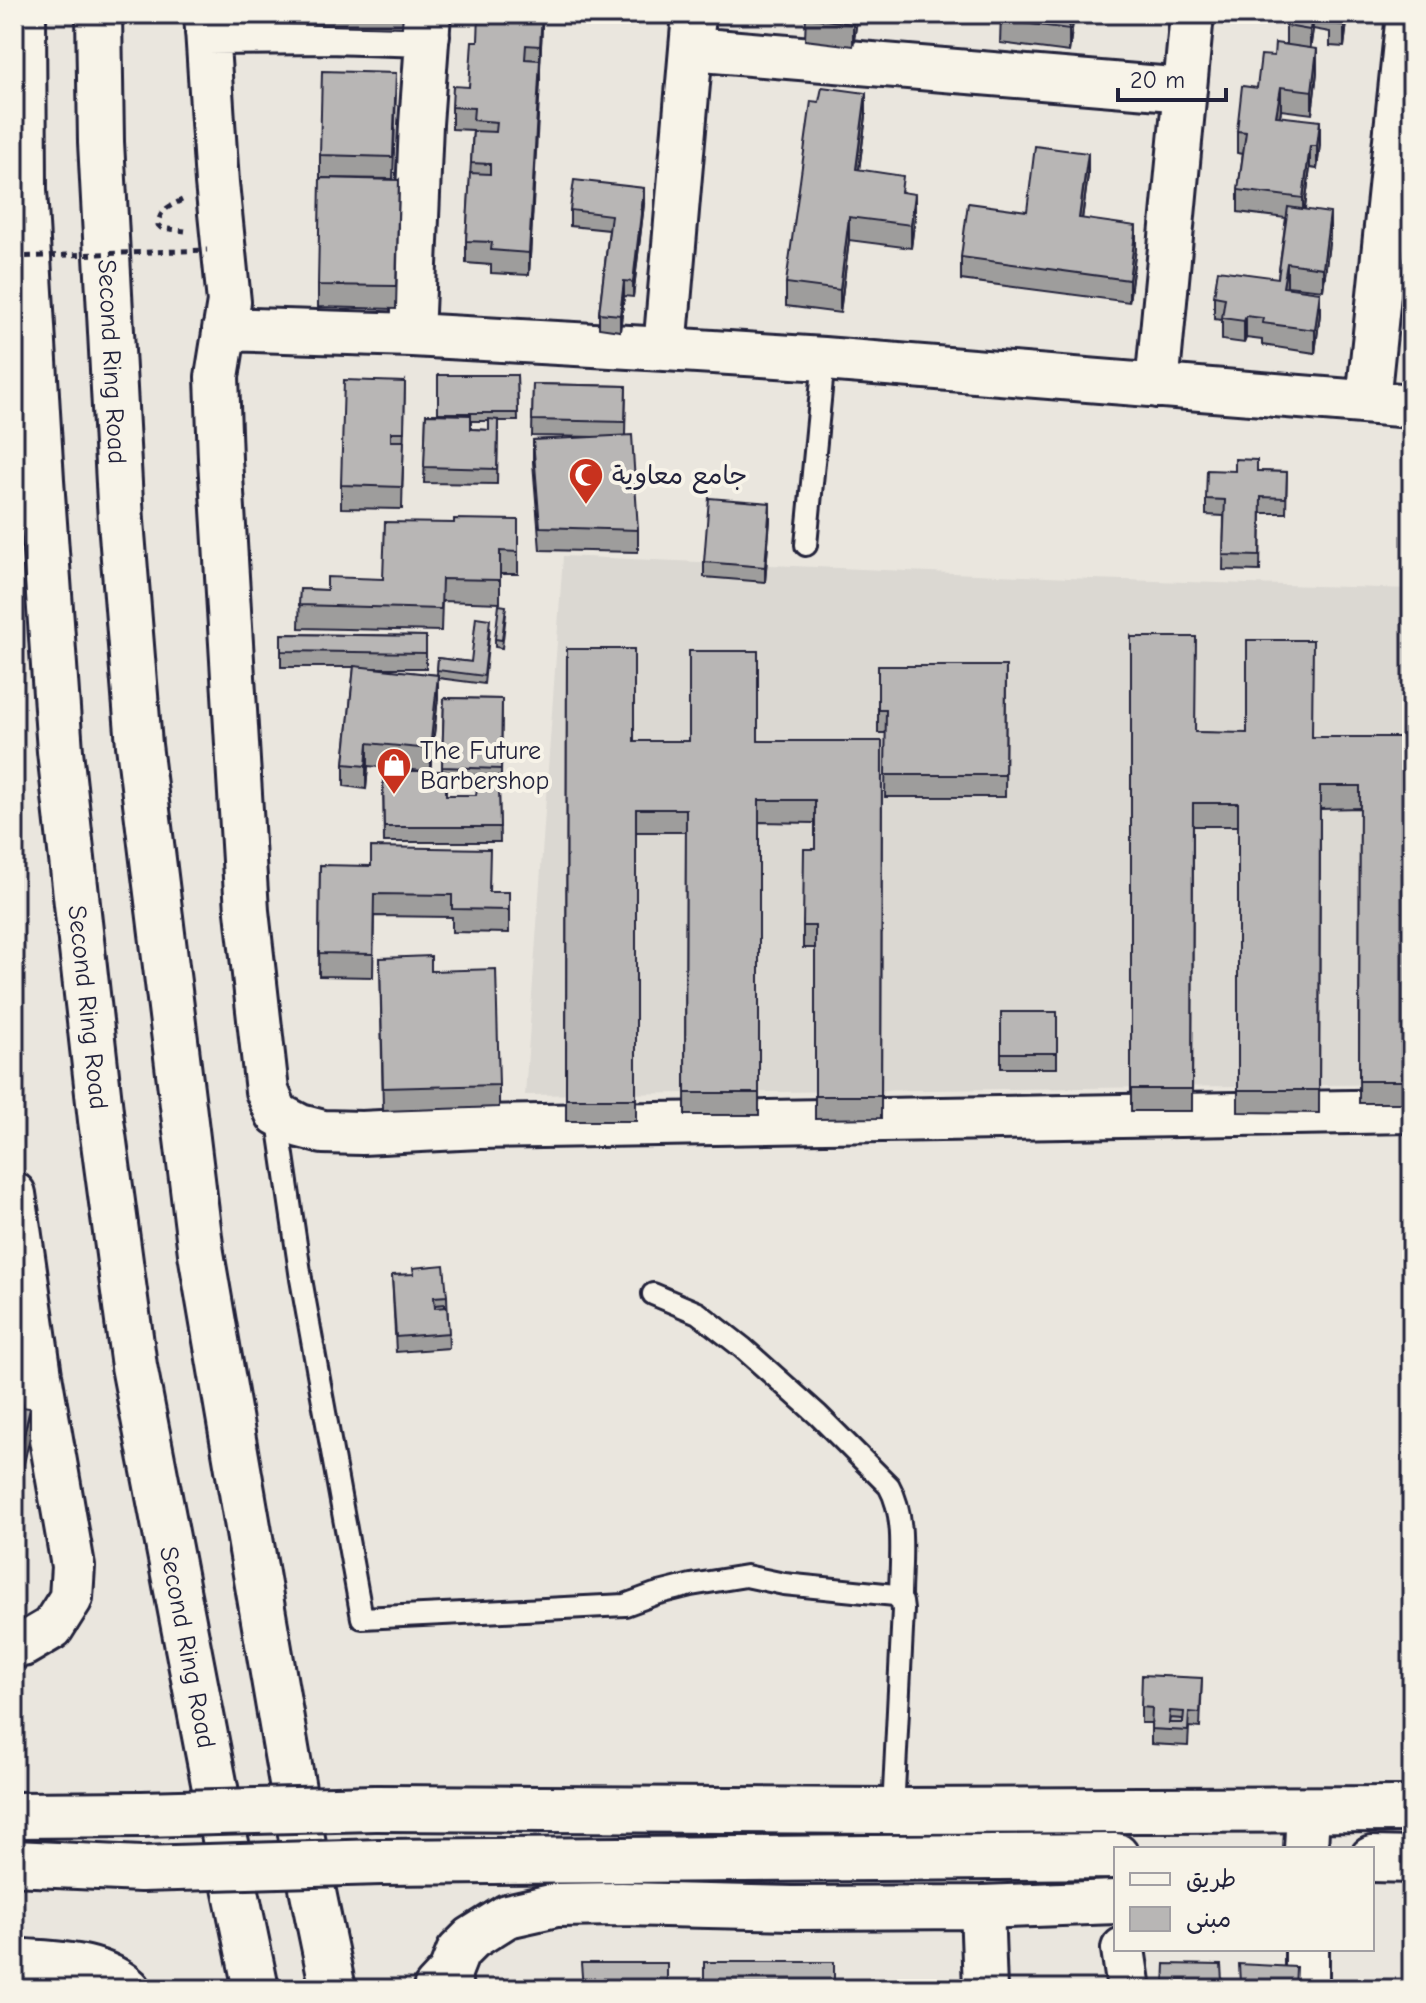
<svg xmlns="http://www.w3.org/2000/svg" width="1426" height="2003" viewBox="0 0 1426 2003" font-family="'Comic Neue','Playpen Sans Arabic',sans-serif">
<rect width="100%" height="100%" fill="#eae6de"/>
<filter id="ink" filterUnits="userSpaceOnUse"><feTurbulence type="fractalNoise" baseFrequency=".0125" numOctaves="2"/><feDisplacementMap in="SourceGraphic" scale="16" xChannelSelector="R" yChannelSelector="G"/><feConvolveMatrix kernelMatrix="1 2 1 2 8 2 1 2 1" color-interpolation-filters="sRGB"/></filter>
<g filter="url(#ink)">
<path fill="#dbd8d2" d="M563,556L1092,579L1412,589V1084L525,1095Z"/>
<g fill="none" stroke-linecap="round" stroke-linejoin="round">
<g stroke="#22223b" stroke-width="26">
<path id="service" d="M806,545L824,359
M277,1114L301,1279L362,1618L625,1605L655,1594L691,1585L746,1576L784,1584L895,1595L902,1602L903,1610L893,1811
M653,1294L698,1313L743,1348L818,1415L889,1486C907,1518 900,1562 900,1598"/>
</g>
<g stroke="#22223b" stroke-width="48">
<path id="minor" d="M206,14L217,183L229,302L217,377L220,459L247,911L267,1091L277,1114L300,1126L323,1132L362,1133L479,1127L1412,1111
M207,33L328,32L428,35
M691,49L1185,90
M224,329L412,335L665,349L824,359L1412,406
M412,335L421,124L429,14
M665,349L694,14
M1157,386L1192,14
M1368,401L1408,14
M14,1194L40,1375L73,1566L71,1598L52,1628L23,1645L14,1646
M1306,1849L1308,1810
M982,1907L985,1989
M1123,1949L1129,1989
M14,1960C53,1964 98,1961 129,1989
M451,1989L449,1975L458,1952L472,1938L507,1916L556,1905L622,1904L792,1908L982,1907L1116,1902
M1307,1989V1949"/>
</g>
<g stroke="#22223b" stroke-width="50">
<path id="primary" d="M375,1808L893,1811L1412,1809
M14,1815L142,1814
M1372,1859L1412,1860
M381,1862L1116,1856
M14,1863L141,1869"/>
</g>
<g stroke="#22223b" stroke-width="50">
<g id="trunk">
<path id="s1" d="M23,14L24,190L41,480L60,751L101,1120L134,1366L221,1819L256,1989"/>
<path id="s2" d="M99,14L101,142L121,521L139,745L201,1253L299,1824L333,1989"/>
<path d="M436,1989L449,1975"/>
</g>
</g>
<path stroke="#22223b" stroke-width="5" stroke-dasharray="6 6" stroke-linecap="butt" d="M182,200C170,206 159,210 158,225L161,228L185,231"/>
<use href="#service" stroke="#f7f3e8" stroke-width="20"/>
<use href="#minor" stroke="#f7f3e8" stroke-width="42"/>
<use href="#primary" stroke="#f7f3e8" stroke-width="44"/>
<use href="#trunk" stroke="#f7f3e8" stroke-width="44"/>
<g stroke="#22223b" stroke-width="50" stroke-linecap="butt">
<path id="primary-bridge" d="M142,1814L375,1808
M141,1869L381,1862"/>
</g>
<path stroke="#22223b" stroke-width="5" stroke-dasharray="6 6" stroke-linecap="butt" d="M14,257L207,250"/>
<use href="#primary-bridge" stroke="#f7f3e8" stroke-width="44"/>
</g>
<path fill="#9e9d9c" stroke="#22223b" stroke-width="2" fill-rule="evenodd" d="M250,14H403L402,27L250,23Z
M806,14H858L853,46L805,40Z
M1001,14H1102L1101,18L1074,15L1069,52L1000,43Z
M1287,14H1348L1344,47L1330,46V32L1313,29L1310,48L1317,72L1312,114L1281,110L1280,116L1320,144L1317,169L1310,168L1305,209L1330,235L1323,290L1287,286L1286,287L1320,314L1315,353L1262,345V340L1246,338L1244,343L1222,340V320L1214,319V296L1278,278L1286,218L1238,212V190L1243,154L1237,153V131L1257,88L1274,56L1286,45V26Z
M542,26L529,275L491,273V265L466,263V241L473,130L452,129V107L469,87L478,41Z
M396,95L393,179L320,178V155Z
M866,116L859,170L903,192L915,216L911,248L849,240L840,313L786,306V283Z
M1088,175L1082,219L1136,248L1129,302L961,280V257L1027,211Z
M399,180L396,309L318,307V285Z
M644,204L633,297L624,296L620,331L599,328V313L609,230L570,226V210Z
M517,375L518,421H498L497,484L424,483L426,414H438ZM471,421H489V430L471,429Z
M405,382L402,509L341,508V485Z
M533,384L626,386L625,436L638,530V552L540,550L533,462V440L598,437L532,436Z
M1257,471L1287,472L1286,513H1261L1260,571L1223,570L1224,516L1206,515V499Z
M770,519L765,582L704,577V562Z
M518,520V574H500V603L442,601L441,631L299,628L300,589L327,590L383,579L454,523Z
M506,614L502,648L495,647V639Z
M490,627L484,684L438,678V697L430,771H442L444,698L502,699L501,776L446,775V795H476L499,788L500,842H384L383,771H424L368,766L366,789L344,786V764L354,667H281V634L426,636V668H365L437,675L438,658L471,662Z
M1131,637L1195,732L1312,737H1412V1103H1359L1360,808L1320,809L1319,1113L1238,1112V826H1193L1192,1111H1131Z
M567,649L634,741H882L881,1118L815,1119V948H803V926L815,849V823L759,822V1115H685L686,832H636V1121H566Z
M878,666H1006L1005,797H885L886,733H878Z
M320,865L490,892H509V933L452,932V917L374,916L373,977L319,976Z
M380,958L431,971L499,1085V1107L383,1111Z
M1001,1012H1057V1068H1001Z
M392,1275L447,1296L449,1348L396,1352Z
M1202,1678L1200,1728L1189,1727L1188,1746L1151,1744V1723H1141V1707Z"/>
<path fill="#817f7f" stroke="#22223b" stroke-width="2" d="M542,14V26L540,68V46Z
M855,14H858L853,46V24Z
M1071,14H1074L1069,52V29Z
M1312,14L1313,29L1310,52V30Z
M1345,14H1348L1344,47V25Z
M1317,49V72L1312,114V91Z
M540,60V83L529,275V253Z
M1281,87V110L1276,138V116Z
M866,93V116L856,192V169Z
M1320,121V144L1317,169V146Z
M1310,146V168L1303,221V198Z
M1088,153V175L1079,241V218Z
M644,188V204L633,297V282Z
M915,194V216L911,248V225Z
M1330,213V235L1323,290V268Z
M849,217V240L840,313V290Z
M1136,226V248L1129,302V280Z
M1287,263V286L1283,309V287Z
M624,281V296L620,331V315Z
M1320,292V314L1315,353V330Z
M1246,316V338L1244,343V321Z
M770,503V519L765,582V567Z
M438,675V697L430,772V749Z
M368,743V766L366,789V766Z
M30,1408V1437L14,1508V1479Z"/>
<path fill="#b8b6b5" stroke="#22223b" stroke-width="2" fill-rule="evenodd" d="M479,14H542L540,46L526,45L525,59L540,60L529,253L491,250L492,242L466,241L470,173L490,174V164L471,163L473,131L496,132L497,122L473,120L474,108L452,107L453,86L469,87L472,41H478Z
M806,14H855L853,24L805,17Z
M1001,14H1071L1069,29L1000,20Z
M1287,14H1312L1310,30L1286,26Z
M1331,14H1345L1344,25L1330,23Z
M1275,43L1317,49L1312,91L1281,87L1276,116L1320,121L1317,146H1310L1303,198L1238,190L1246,132L1237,131L1242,86L1257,88L1261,55L1274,56Z
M322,71L396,73L393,157L320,155Z
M822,87L866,93L856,169L903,176L901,192L915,194L911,225L849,217L840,290L786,283L811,101L819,102Z
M1035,146L1088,153L1079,218L1136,226L1129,280L961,257L968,203L1027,211Z
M320,178L399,180L396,286L318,285Z
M574,180L644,188L633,282L624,281L620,315L599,313L611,215L570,210Z
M1288,207L1330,213L1323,268L1287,263L1283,287L1320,292L1315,330L1262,323L1263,318L1246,316L1244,321L1222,318L1225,298L1214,296L1218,270L1278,278Z
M438,375H517L518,413H438Z
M344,380L405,382L404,432H391V441H404L402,487L341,485Z
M533,384L626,386L625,422L532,420Z
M426,414L471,415V429L489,430V419L498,420L497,469L424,467Z
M632,435L638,530L540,527L533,440Z
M1235,459L1257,460V471L1287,472L1286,498L1261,497L1260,556L1223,555L1225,500L1206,499L1207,470L1235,471Z
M709,498L770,503L765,567L704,562Z
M454,519L518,520V552L500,551V580L442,579L441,609L299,605L300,589L327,590V577L383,579L385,522L454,523Z
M499,605L506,606L502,640L495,639Z
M476,617L490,619L484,676L437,670L438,658L471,662Z
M281,634L426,636V653L281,651Z
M1131,637H1196L1195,732L1247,733V640H1313L1312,737H1412V1081H1359L1360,786H1320L1319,1090H1238V803H1193L1192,1089H1131Z
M567,649H634V741H689V651H758V741H882L881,1096H815V926H803L804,849H815V800H759V1093H685L686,809H636V1099H566Z
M354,666L438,675L430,749L368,743L366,766L344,764Z
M878,666H1006L1005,775H885L886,710H878Z
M444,698L502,699L501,769L442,767Z
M383,771H446V795H476L477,788H499L500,827H384Z
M371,847L490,849L489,892H509V910L452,909V895L374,894L373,954L319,953L320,865L371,866Z
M431,956V971L496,969L499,1085L383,1088L380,958Z
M1001,1012H1057V1053H1001Z
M444,1265L447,1296L434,1297L435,1308L447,1307L449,1333L396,1337L392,1275L414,1274L413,1268Z
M445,1304V1307L435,1308V1305Z
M14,1406L30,1408L14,1479Z
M1142,1675L1202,1678L1200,1713L1189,1712L1188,1731L1151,1729L1152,1708L1141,1707ZM1170,1711L1184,1712L1183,1723H1169Z
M1170,1718L1183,1719V1723H1169Z
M704,1962H834V1989H704Z
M581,1963H667V1989H583Z
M1165,1964L1221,1965L1222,1981L1240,1983L1239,1964L1296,1967L1295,1989H1164Z"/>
</g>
<defs>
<g id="mosque-pin" transform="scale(1.8)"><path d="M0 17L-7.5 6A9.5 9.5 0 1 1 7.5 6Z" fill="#c8321e" stroke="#f7f3e8"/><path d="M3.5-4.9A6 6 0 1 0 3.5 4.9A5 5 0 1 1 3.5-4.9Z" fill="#fff"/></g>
<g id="shop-pin" transform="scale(1.8)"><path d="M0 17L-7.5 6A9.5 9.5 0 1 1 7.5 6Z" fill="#c8321e" stroke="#f7f3e8"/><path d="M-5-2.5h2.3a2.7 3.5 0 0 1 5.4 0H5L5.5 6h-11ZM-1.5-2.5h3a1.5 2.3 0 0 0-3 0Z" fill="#fff"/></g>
</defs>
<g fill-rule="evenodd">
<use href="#mosque-pin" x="586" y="475"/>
<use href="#shop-pin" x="394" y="765"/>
</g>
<g text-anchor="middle" stroke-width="8" stroke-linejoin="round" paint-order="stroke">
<g font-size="26" fill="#22223b" stroke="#f7f3e8">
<text dy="9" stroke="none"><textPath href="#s2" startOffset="348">Second Ring Road</textPath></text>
<text dy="9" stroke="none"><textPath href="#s1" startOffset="996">Second Ring Road</textPath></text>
<text dy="9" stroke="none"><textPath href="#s1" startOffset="1644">Second Ring Road</textPath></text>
</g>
<g font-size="26" fill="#22223b" stroke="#f7f3e8" text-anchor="start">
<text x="612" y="484">جامع معاوية</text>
<text x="420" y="759">The Future<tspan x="420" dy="30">Barbershop</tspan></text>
</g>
</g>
<rect width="1426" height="2003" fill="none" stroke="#f7f3e8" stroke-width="48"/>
<rect x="24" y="24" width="1378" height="1955" fill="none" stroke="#22223b" stroke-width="3" filter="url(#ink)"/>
<rect x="1114" y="1847" width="260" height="104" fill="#f7f3e8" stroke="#a29fa3" stroke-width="2"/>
<rect x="1130" y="1873" width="40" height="12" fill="#f7f3e8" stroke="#a29fa3" stroke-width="2"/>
<text x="1186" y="1887" font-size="24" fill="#22223b">طريق</text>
<rect x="1130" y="1907" width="40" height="24" fill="#b8b6b5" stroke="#a29fa3" stroke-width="2"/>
<text x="1186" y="1927" font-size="24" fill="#22223b">مبنى</text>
<path d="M1118 88v12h108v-12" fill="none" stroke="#22223b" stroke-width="4"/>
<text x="1130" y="88" font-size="24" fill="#22223b" stroke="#f7f3e8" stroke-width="6" paint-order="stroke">20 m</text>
</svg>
